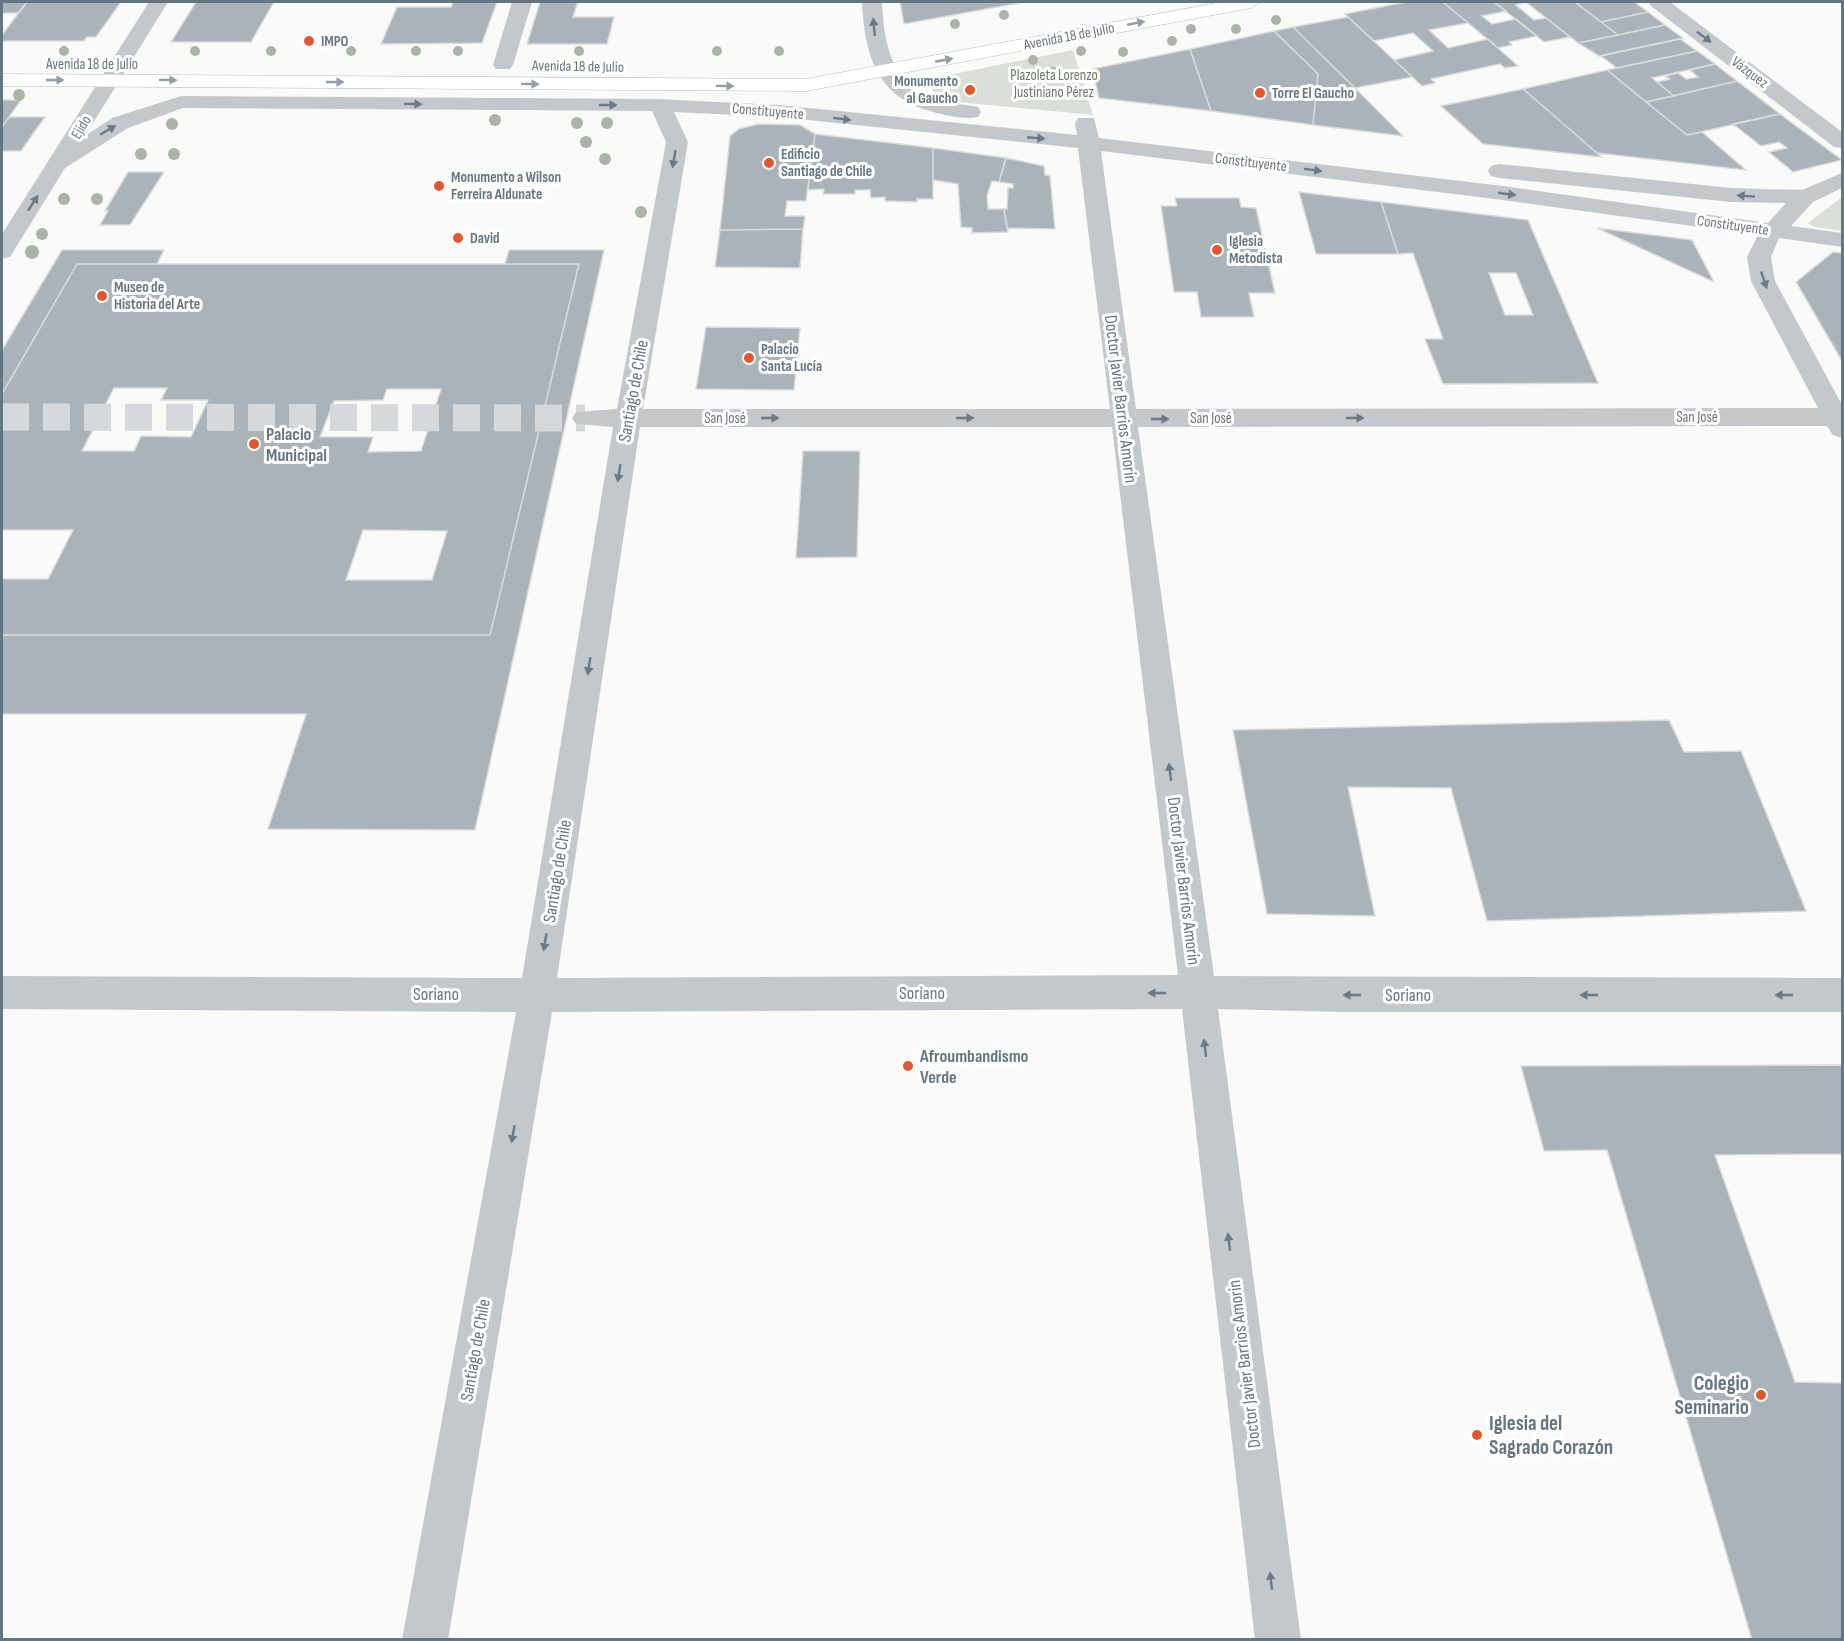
<svg xmlns="http://www.w3.org/2000/svg" width="1844" height="1641" viewBox="0 0 1844 1641" font-family="'Sofia Sans Condensed',sans-serif">
<rect width="100%" height="100%" fill="#fafaf8"/>
<path fill="#dadfd7" d="M1073,50L1093,115L958,102L937,95L928,85L929,81L934,78Z
M1842,197V231L1815,227L1808,223Z"/>
<path fill="#aab3b9" stroke="#dcdcda" stroke-width="1.5" fill-rule="evenodd" d="M2,2H27L18,13H2Z
M27,2H121L96,37H87L84,41H2V35Z
M196,2H274L251,42H171Z
M453,2H497L482,43L381,44L397,7H451Z
M540,2H578L573,17H614L607,44H527Z
M900,2H1025L904,24Z
M1406,2H1443L1468,23L1429,30L1448,48L1488,39L1518,66L1505,68L1500,64L1431,79L1435,83L1422,86L1394,60L1433,51L1413,33L1374,41L1345,14Z
M1443,2H1494L1506,11L1482,16L1492,24L1516,19L1537,36L1509,42L1512,45L1498,48Z
M1494,2H1526L1516,5L1534,20L1546,18L1570,37L1544,42Z
M1526,2H1575L1618,35L1578,43Z
M1575,2H1634L1648,12L1601,22Z
M1648,12L1665,25L1618,35L1601,22Z
M1348,17L1394,60L1412,77L1355,88L1293,27Z
M1665,25L1683,38L1599,56L1578,43Z
M1293,27L1355,88L1403,136L1313,125L1318,74L1274,31Z
M1274,31L1318,74L1313,125L1211,111L1190,49Z
M1680,39L1697,51L1617,68L1601,56Z
M1190,49L1211,111L1099,98L1092,69Z
M1697,51L1715,64L1652,78L1674,96L1646,102L1607,70Z
M1715,64L1737,81L1674,96L1657,82L1670,79L1665,76L1678,73L1686,79L1698,77L1690,70Z
M1607,70L1687,135L1702,132L1746,170L1597,153L1523,89Z
M1737,81L1780,114L1687,135L1646,102Z
M1523,89L1597,153L1601,157L1483,144L1441,106Z
M2,100H21L2,127Z
M1780,114L1842,160L1793,172L1769,152L1787,148L1779,142L1761,146L1733,124Z
M9,117H45L21,151H2V127Z
M758,124L800,125L815,134L806,201H787L785,216H805L803,229L720,230L730,136L739,129Z
M815,134L933,148V199H917V202L885,201V197L871,198L870,190H855V194H823L824,189L808,190Z
M933,148L1006,158L999,182L992,181L987,195L988,209H1004L1008,232L972,233V228L961,227L958,184L933,180Z
M1006,158L1044,166L1045,175L1050,176L1055,229L1007,228L1004,209H1007L1008,188H1013V184L999,182Z
M128,172H164L130,225H100L108,211H105Z
M1299,192L1381,202L1398,254H1316Z
M1175,198H1239L1241,207L1256,208L1275,293H1249L1254,317H1201L1197,292H1174L1161,206H1177Z
M1381,202L1528,220L1598,383L1443,384L1425,339H1443L1413,253L1398,254ZM1489,273H1516L1533,315H1505Z
M1597,228L1692,240L1714,282Z
M803,229L800,268L715,267L720,230Z
M62,250H164L157,264H77L2,394V350Z
M509,250H604L475,830L268,829L306,714H2V635H490L579,264H505Z
M1833,252L1842,253V361L1796,282Z
M77,264H579L490,635H2V579H48L73,530H2V394ZM114,388H167L161,400H208L191,437L141,436L134,451H82ZM387,389H441L421,451L368,452L373,437H320L334,401L383,400ZM363,530L447,531L432,580H346Z
M706,327L800,328L794,390L696,389Z
M803,451H860L857,557L796,558Z
M1669,720L1684,752L1741,751L1806,911L1487,921L1451,788L1348,787L1375,916L1267,914L1233,730Z
M1842,1065V1154L1715,1155L1795,1382L1842,1383V1640H1752L1607,1150L1544,1151L1521,1066Z"/>
<g fill="none" stroke-linecap="round" stroke-linejoin="round">
<path stroke="#d5d9db" stroke-width="27" stroke-dasharray="27 14" stroke-linecap="butt" d="M2,417L585,418"/>
<g stroke="#b5babe" stroke-width="1">
<path id="major" d="M1222,2H1261L1251,8L806,91L2,86V74L806,79Z"/>
</g>
<path fill="#c3c8cc" fill-rule="evenodd" d="M149,2H168L85,136L112,118L181,96L658,99L779,105L1077,135L1075,123L1078,118H1094L1099,138L1503,186L1768,223L1786,203L1731,202L1499,178L1491,176L1488,171L1491,166L1499,164L1731,188L1802,190L1842,173V188L1813,202L1791,226L1842,233V247L1779,238L1771,257L1775,281L1842,405V438L1833,435L1827,426L1138,427L1214,976L1842,978V1012H1341L1218,1009L1301,1640H1255L1182,1009L552,1012L448,1640H402L516,1012L2,1009V976L522,978L613,427L576,424L572,418L576,412L617,409L666,142L652,111L183,108L128,128L65,168L10,257L2,259V234ZM674,112L779,117L1078,148L1110,409H643L688,142ZM1101,151L1503,200L1758,235L1747,257L1751,281L1818,408L1136,409ZM640,427H1112L1178,975L557,978Z
M512,2H532L513,65L510,69H496L493,65Z
M862,2H882C884,44 891,85 936,100C950,104 964,104 978,107L981,112L978,117C964,120 950,116 937,113C877,99 865,57 862,2Z
M1649,2H1670L1842,132V148L1834,147L1651,6Z"/>
<use href="#major" fill="#fff" fill-rule="evenodd"/>
</g>
<g fill="#aab4a7">
<circle cx="1004" cy="15" r="5"/>
<circle cx="1276" cy="20" r="5"/>
<circle cx="955" cy="24" r="5"/>
<circle cx="1191" cy="29" r="5"/>
<circle cx="1236" cy="29" r="5"/>
<circle cx="1172" cy="41" r="5"/>
<circle cx="64" cy="51" r="5"/>
<circle cx="195" cy="51" r="5"/>
<circle cx="271" cy="51" r="5"/>
<circle cx="351" cy="51" r="5"/>
<circle cx="416" cy="51" r="5"/>
<circle cx="458" cy="51" r="5"/>
<circle cx="579" cy="51" r="5"/>
<circle cx="717" cy="51" r="5"/>
<circle cx="779" cy="51" r="5"/>
<circle cx="1081" cy="51" r="5"/>
<circle cx="1123" cy="52" r="5"/>
<circle cx="1033" cy="60" r="5"/>
<circle cx="1053" cy="72" r="5"/>
<circle cx="19" cy="95" r="6"/>
<circle cx="495" cy="120" r="6"/>
<circle cx="577" cy="123" r="6"/>
<circle cx="607" cy="123" r="6"/>
<circle cx="172" cy="124" r="6"/>
<circle cx="586" cy="142" r="6"/>
<circle cx="141" cy="154" r="6"/>
<circle cx="174" cy="154" r="6"/>
<circle cx="605" cy="159" r="6"/>
<circle cx="64" cy="199" r="6"/>
<circle cx="97" cy="199" r="6"/>
<circle cx="641" cy="212" r="6"/>
<circle cx="42" cy="234" r="6"/>
<circle cx="32" cy="252" r="7"/>
</g>
<defs><path id="oneway-solid" d="M-6-.8H1V-3.2L6.5 0L1 3.2V.8H-6Z" transform="scale(1.5)"/></defs>
<g fill="#939fa8">
<use href="#oneway-solid" transform="translate(1136 23) rotate(-11)"/>
<use href="#oneway-solid" transform="translate(944 60) rotate(-11)"/>
<use href="#oneway-solid" transform="translate(55 80)"/>
<use href="#oneway-solid" transform="translate(168 80) rotate(1)"/>
<use href="#oneway-solid" transform="translate(335 82)"/>
<use href="#oneway-solid" transform="translate(530 84) rotate(1)"/>
<use href="#oneway-solid" transform="translate(725 86) rotate(1)"/>
</g>
<g fill="#6a7a87">
<use href="#oneway-solid" transform="translate(874 27) rotate(-96)"/>
<use href="#oneway-solid" transform="translate(1704 37) rotate(37)"/>
<use href="#oneway-solid" transform="translate(413 104) rotate(1)"/>
<use href="#oneway-solid" transform="translate(608 105)"/>
<use href="#oneway-solid" transform="translate(842 119) rotate(7)"/>
<use href="#oneway-solid" transform="translate(108 130) rotate(-30)"/>
<use href="#oneway-solid" transform="translate(1036 138) rotate(5)"/>
<use href="#oneway-solid" transform="translate(674 159) rotate(100)"/>
<use href="#oneway-solid" transform="translate(1313 170) rotate(7)"/>
<use href="#oneway-solid" transform="translate(1507 194) rotate(8)"/>
<use href="#oneway-solid" transform="translate(1746 196) rotate(-176)"/>
<use href="#oneway-solid" transform="translate(33 203) rotate(-57)"/>
<use href="#oneway-solid" transform="translate(1764 280) rotate(71)"/>
<use href="#oneway-solid" transform="translate(770 418)"/>
<use href="#oneway-solid" transform="translate(965 418)"/>
<use href="#oneway-solid" transform="translate(1355 418)"/>
<use href="#oneway-solid" transform="translate(1160 419)"/>
<use href="#oneway-solid" transform="translate(619 473) rotate(99)"/>
<use href="#oneway-solid" transform="translate(589 666) rotate(99)"/>
<use href="#oneway-solid" transform="translate(1170 772) rotate(-97)"/>
<use href="#oneway-solid" transform="translate(545 942) rotate(99)"/>
<use href="#oneway-solid" transform="translate(1157 993) rotate(180)"/>
<use href="#oneway-solid" transform="translate(1352 995) rotate(180)"/>
<use href="#oneway-solid" transform="translate(1589 995) rotate(180)"/>
<use href="#oneway-solid" transform="translate(1784 995) rotate(180)"/>
<use href="#oneway-solid" transform="translate(1205 1048) rotate(-97)"/>
<use href="#oneway-solid" transform="translate(513 1134) rotate(100)"/>
<use href="#oneway-solid" transform="translate(1229 1242) rotate(-97)"/>
<use href="#oneway-solid" transform="translate(1271 1581) rotate(-97)"/>
</g>
<g fill="#e4572e" stroke="#fff" stroke-width="2">
<circle cx="309" cy="41" r="6"/>
<circle cx="970" cy="90" r="6"/>
<circle cx="1260" cy="93" r="6"/>
<circle cx="769" cy="163" r="6"/>
<circle cx="439" cy="186" r="6"/>
<circle cx="458" cy="238" r="6"/>
<circle cx="1217" cy="250" r="6"/>
<circle cx="102" cy="296" r="6"/>
<circle cx="749" cy="358" r="6"/>
<circle cx="254" cy="444" r="6"/>
<circle cx="908" cy="1066" r="6"/>
<circle cx="1761" cy="1395" r="6"/>
<circle cx="1477" cy="1435" r="6"/>
</g>
<g text-anchor="middle" stroke-width="6" stroke-linejoin="round" paint-order="stroke">
<g font-size="15" fill="#657683" stroke="#fff">
<text transform="translate(1069 36) rotate(-11)" y="5">Avenida 18 de Julio</text>
<text x="92" y="69">Avenida 18 de Julio</text>
<text transform="translate(578 66) rotate(1)" y="5">Avenida 18 de Julio</text>
<text transform="translate(1750 72) rotate(37)" y="5">Vázquez</text>
<text transform="translate(768 111) rotate(5)" y="5">Constituyente</text>
<text transform="translate(81 127) rotate(-59)" y="5">Ejido</text>
<text transform="translate(1251 162) rotate(7)" y="5">Constituyente</text>
<text transform="translate(1733 225) rotate(8)" y="5">Constituyente</text>
<text x="1697" y="422">San José</text>
<text x="725" y="423">San José</text>
<text x="1211" y="423">San José</text>
</g>
<g font-size="15" font-weight="bold" fill="#657683" stroke="#fff" text-anchor="start">
<text x="321" y="46">IMPO</text>
<text x="958" y="86" text-anchor="end">Monumento<tspan x="958" dy="17">al Gaucho</tspan></text>
<text x="1272" y="98">Torre El Gaucho</text>
<text x="781" y="159">Edificio<tspan x="781" dy="17">Santiago de Chile</tspan></text>
<text x="451" y="182">Monumento a Wilson<tspan x="451" dy="17">Ferreira Aldunate</tspan></text>
<text x="470" y="243">David</text>
<text x="1229" y="246">Iglesia<tspan x="1229" dy="17">Metodista</tspan></text>
<text x="114" y="292">Museo de<tspan x="114" dy="17">Historia del Arte</tspan></text>
<text x="761" y="354">Palacio<tspan x="761" dy="17">Santa Lucía</tspan></text>
</g>
<g font-size="15" fill="#687a64" stroke="#fff">
<text x="1054" y="80">Plazoleta Lorenzo<tspan x="1054" dy="17">Justiniano Pérez</tspan></text>
</g>
<g font-size="18" fill="#657683" stroke="#fff">
<text transform="translate(633 391) rotate(-80)" y="6">Santiago de Chile</text>
<text transform="translate(1121 399) rotate(83)" y="6">Doctor Javier Barrios Amorín</text>
<text transform="translate(557 871) rotate(-81)" y="6">Santiago de Chile</text>
<text transform="translate(1184 881) rotate(83)" y="6">Doctor Javier Barrios Amorín</text>
<text x="922" y="999">Soriano</text>
<text x="436" y="1000">Soriano</text>
<text x="1408" y="1001">Soriano</text>
<text transform="translate(475 1350) rotate(-80)" y="6">Santiago de Chile</text>
<text transform="translate(1244 1364) rotate(-97)" y="6">Doctor Javier Barrios Amorín</text>
</g>
<g font-size="18" font-weight="bold" fill="#657683" stroke="#fff" text-anchor="start">
<text x="266" y="440">Palacio<tspan x="266" dy="21">Municipal</tspan></text>
<text x="920" y="1062">Afroumbandismo<tspan x="920" dy="21">Verde</tspan></text>
</g>
<g font-size="21" font-weight="bold" fill="#657683" stroke="#fff" text-anchor="end">
<text x="1749" y="1390">Colegio<tspan x="1749" dy="24">Seminario</tspan></text>
<text x="1489" y="1430" text-anchor="start">Iglesia del<tspan x="1489" dy="24">Sagrado Corazón</tspan></text>
</g>
</g>
<rect width="1844" height="1641" fill="none" stroke="#657683" stroke-width="6"/>
</svg>
